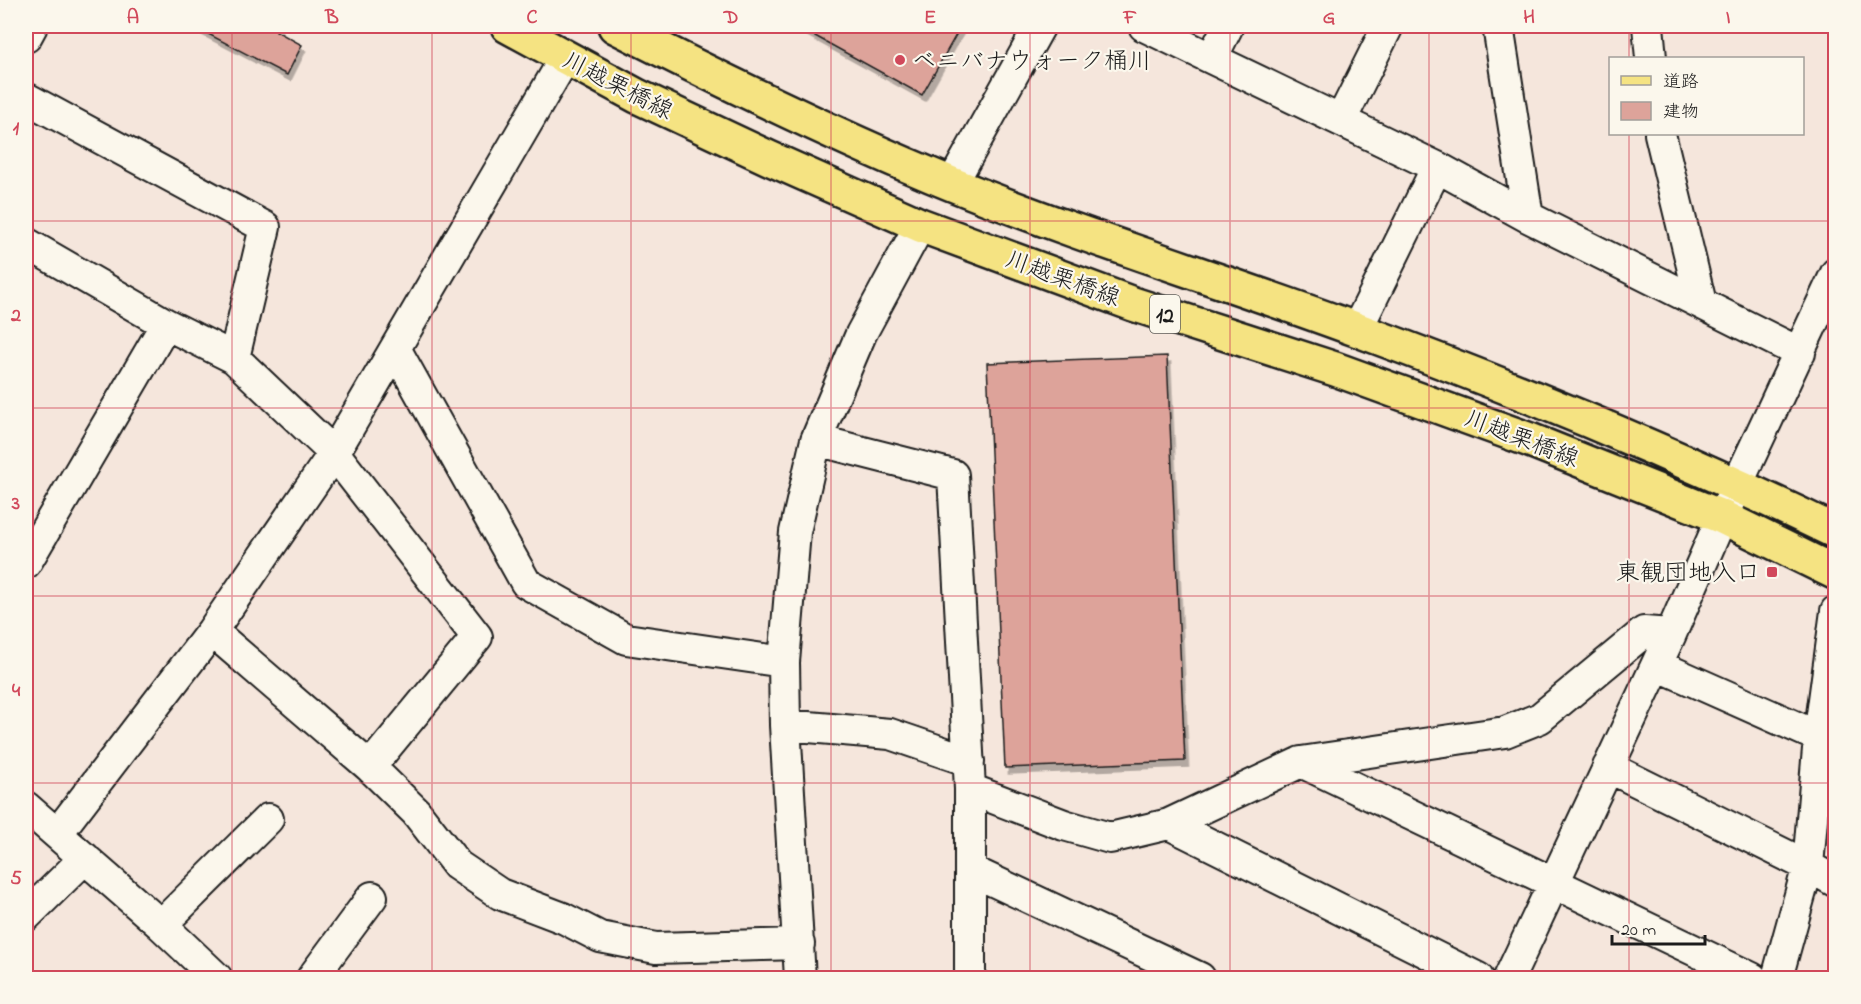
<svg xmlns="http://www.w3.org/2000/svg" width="1861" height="1004" viewBox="0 0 1861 1004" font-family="'Indie Flower','Klee One',sans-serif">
<defs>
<filter id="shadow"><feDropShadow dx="3.5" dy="6" stdDeviation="0" flood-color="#0004"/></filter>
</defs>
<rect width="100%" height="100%" fill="#f5e6dc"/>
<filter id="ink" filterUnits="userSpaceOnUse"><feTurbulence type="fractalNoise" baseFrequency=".0167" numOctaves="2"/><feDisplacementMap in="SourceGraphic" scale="12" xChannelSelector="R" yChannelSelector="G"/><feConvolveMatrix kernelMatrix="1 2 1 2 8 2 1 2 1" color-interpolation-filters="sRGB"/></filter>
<g filter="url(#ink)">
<path fill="#dda39a" stroke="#1c1c1c" stroke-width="1.5" filter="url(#shadow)" d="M193,26H278L276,31L302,45L287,75Z
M797,26H961L922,95Z
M1167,356L1185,761L1005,768L987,363Z"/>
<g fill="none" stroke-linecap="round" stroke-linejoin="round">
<g stroke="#1c1c1c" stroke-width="34">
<path id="minor" d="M1144,26L1437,167L1528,217L1800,353
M1498,26L1528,217
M1648,26L1651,58
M26,37L32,26
M1212,58L1228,26
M26,98L265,227L234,358
M1341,120L1388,26
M1660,134L1701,303
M952,184L1040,26
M26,243L166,324L234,358L334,453L477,637L370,767
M1357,329L1437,167
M396,350L526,583L626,639L784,662
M816,440L953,475L970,789V978
M26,563L166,324
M212,631L370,767L416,812L457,865L500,894L563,918L600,937L656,948L799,944
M1657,665L1819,737
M785,725L890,734L969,761
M1301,762L1752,978
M1608,767L1808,866L1836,882
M970,789L1064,825L1110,838L1169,824L1478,978
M26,807L161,925L217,978
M1169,824L1301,762L1505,732L1540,718L1644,632L1671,634
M57,834L212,631L334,453L565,58
M970,870L1200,978
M26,916L85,858
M161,925L268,819
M312,978L372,897
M800,978L785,725L784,662L795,532L816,440L861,334L920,225
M1509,978L1671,634L1722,517L1836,273
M1777,978L1808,866L1819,737L1836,611"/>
</g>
<g stroke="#1c1c1c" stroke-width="38">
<path id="major" d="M508,26L637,96L769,158L920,225L1133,304L1335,369L1530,440L1722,517L1836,573
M615,26C725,82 837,137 952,184C1085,238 1223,280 1358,330C1520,390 1680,456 1836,532"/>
</g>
<use href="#minor" stroke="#fbf7ec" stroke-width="30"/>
<use href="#major" stroke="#f5e382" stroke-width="33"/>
</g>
</g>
<path fill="none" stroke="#d1495b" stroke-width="1.5" stroke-opacity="0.55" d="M232,26V978M432,26V978M631,26V978M831,26V978M1030,26V978M1230,26V978M1429,26V978M1629,26V58M1629,134V978M26,221H1836M26,408H1836M26,596H1836M26,783H1836"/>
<g fill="#d1495b" stroke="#fbf7ec" stroke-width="2">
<circle cx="900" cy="60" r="6"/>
<rect x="1766" y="566" width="12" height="12" rx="3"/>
</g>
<g text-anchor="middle" stroke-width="4.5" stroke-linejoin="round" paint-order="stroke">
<rect fill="#fbf7ec" stroke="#5f5e5a" stroke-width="1.5" x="1150" y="295" width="30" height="38" rx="4.5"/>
<g font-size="22" font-weight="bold" fill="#1c1c1c">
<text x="1165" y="322">12</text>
</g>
<g font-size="24" fill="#1c1c1c" stroke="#fbf7ec" text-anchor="start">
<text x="912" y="68">ベニバナウォーク桶川</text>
<text x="1760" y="580" text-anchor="end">東観団地入口</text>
</g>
<g font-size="24" fill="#1c1c1c" stroke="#fbf7ec">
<text transform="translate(618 85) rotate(27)" y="8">川越栗橋線</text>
<text transform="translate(1063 278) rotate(20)" y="8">川越栗橋線</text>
<text transform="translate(1522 438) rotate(21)" y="8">川越栗橋線</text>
</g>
</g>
<rect width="1861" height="1004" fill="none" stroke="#fbf7ec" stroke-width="66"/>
<rect x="1609" y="57" width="195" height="78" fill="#fbf7ec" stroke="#a29f99" stroke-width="1.5"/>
<rect x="1621" y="76" width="30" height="9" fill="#f5e382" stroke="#a29f99" stroke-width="1.5"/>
<text x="1663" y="87" font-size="18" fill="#1c1c1c">道路</text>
<rect x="1621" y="102" width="30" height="18" fill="#dda39a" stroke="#a29f99" stroke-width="1.5"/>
<text x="1663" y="117" font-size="18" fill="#1c1c1c">建物</text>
<path d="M1612 935v9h93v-9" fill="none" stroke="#1c1c1c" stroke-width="3"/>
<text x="1621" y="935" font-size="18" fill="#1c1c1c" stroke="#fbf7ec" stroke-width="4.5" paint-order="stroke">20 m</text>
<rect x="33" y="33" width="1795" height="938" fill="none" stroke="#d1495b" stroke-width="2"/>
<g font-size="20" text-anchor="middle" font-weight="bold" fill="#d1495b">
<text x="133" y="23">A</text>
<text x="332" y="23">B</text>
<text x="532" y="23">C</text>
<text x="731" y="23">D</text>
<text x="930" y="23">E</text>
<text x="1130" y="23">F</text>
<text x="1329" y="23">G</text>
<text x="1529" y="23">H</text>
<text x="1728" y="23">I</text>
<text x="16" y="134">1</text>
<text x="16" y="321">2</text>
<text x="16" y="509">3</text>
<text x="16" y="696">4</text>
<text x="16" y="884">5</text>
</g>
</svg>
